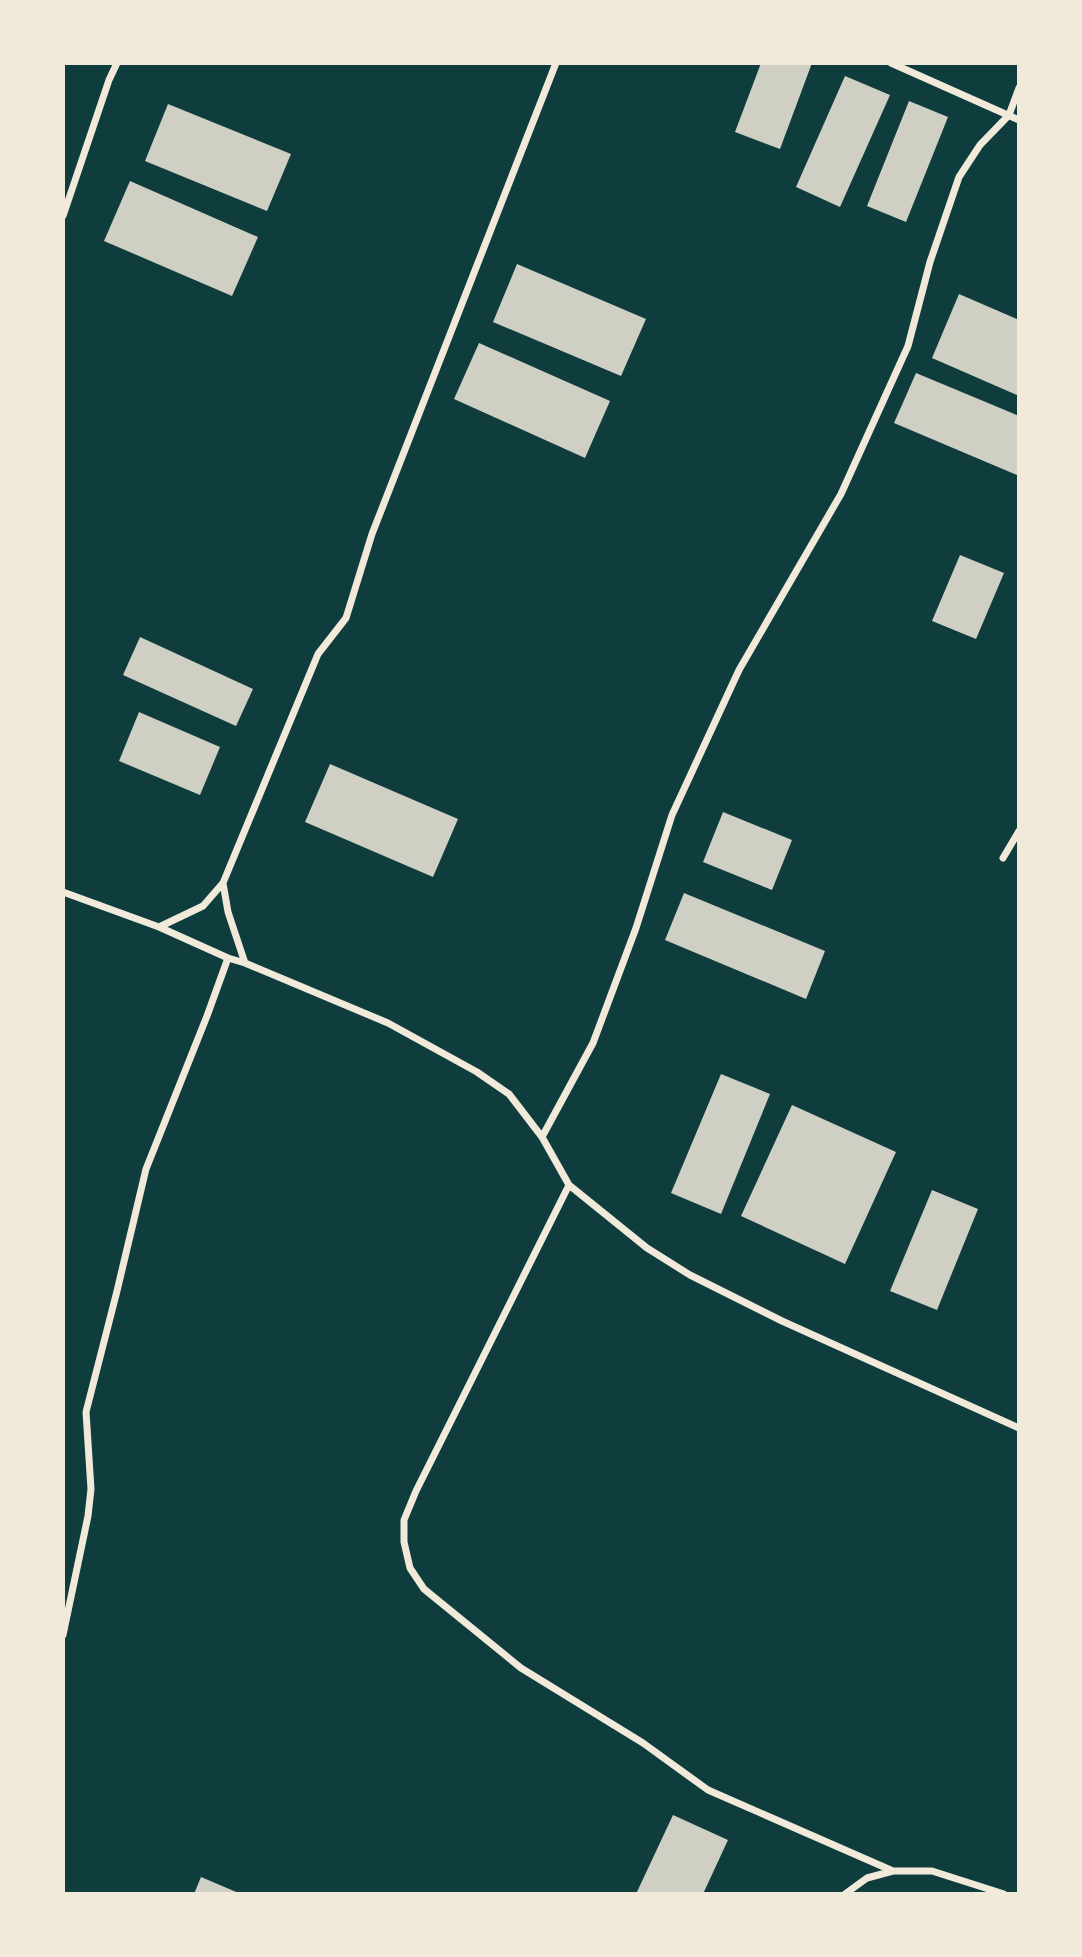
<svg xmlns="http://www.w3.org/2000/svg" width="1082" height="1957" viewBox="0 0 1082 1957" font-family="Mulish,sans-serif">
<rect width="100%" height="100%" fill="#0f3d3e"/>
<path fill="#cfcfc3" d="M761,63H812L780,149L735,132Z
M845,76L890,95L840,207L796,187Z
M909,101L948,117L906,222L867,206Z
M168,104L291,154L267,211L145,161Z
M130,181L258,237L232,296L104,241Z
M517,264L646,319L621,376L493,322Z
M959,294L1019,320V396L932,358Z
M479,343L610,401L585,458L454,399Z
M916,373L1019,416V476L894,423Z
M960,555L1004,573L976,639L932,621Z
M140,637L253,689L236,726L123,675Z
M139,712L220,747L200,795L119,761Z
M330,764L458,819L433,877L305,822Z
M723,812L792,840L772,890L703,862Z
M684,893L825,951L806,999L665,940Z
M721,1074L770,1094L721,1214L671,1193Z
M792,1105L896,1152L845,1264L741,1216Z
M932,1190L978,1209L937,1310L890,1291Z
M673,1815L728,1840L703,1894H636Z
M201,1877L241,1894H194Z"/>
<g fill="none" stroke-linecap="round" stroke-linejoin="round">
<path stroke="#f1e9da" stroke-width="7" d="M891,63L1019,120
M63,216L109,80L117,63
M1003,858L1019,831
M223,883L228,912L245,963
M63,892L159,927L228,958L245,963L388,1023L477,1072L509,1094L542,1137L569,1185L647,1248L690,1275L782,1321L1019,1428
M159,927L203,906L223,883L318,654L346,618L372,534L556,63
M542,1137L593,1043L636,928L672,815L739,670L841,494L908,346L930,262L959,177L980,145L1009,115L1019,88
M569,1185L416,1491L404,1520V1542L410,1568L424,1589L521,1668L643,1743L708,1790L893,1871
M63,1635L88,1516L91,1489L86,1412L117,1291L146,1169L207,1016L228,958
M845,1894L867,1878L893,1871H932L1004,1894"/>
</g>
<rect width="1082" height="1957" fill="none" stroke="#f1e9da" stroke-width="130"/>
</svg>
